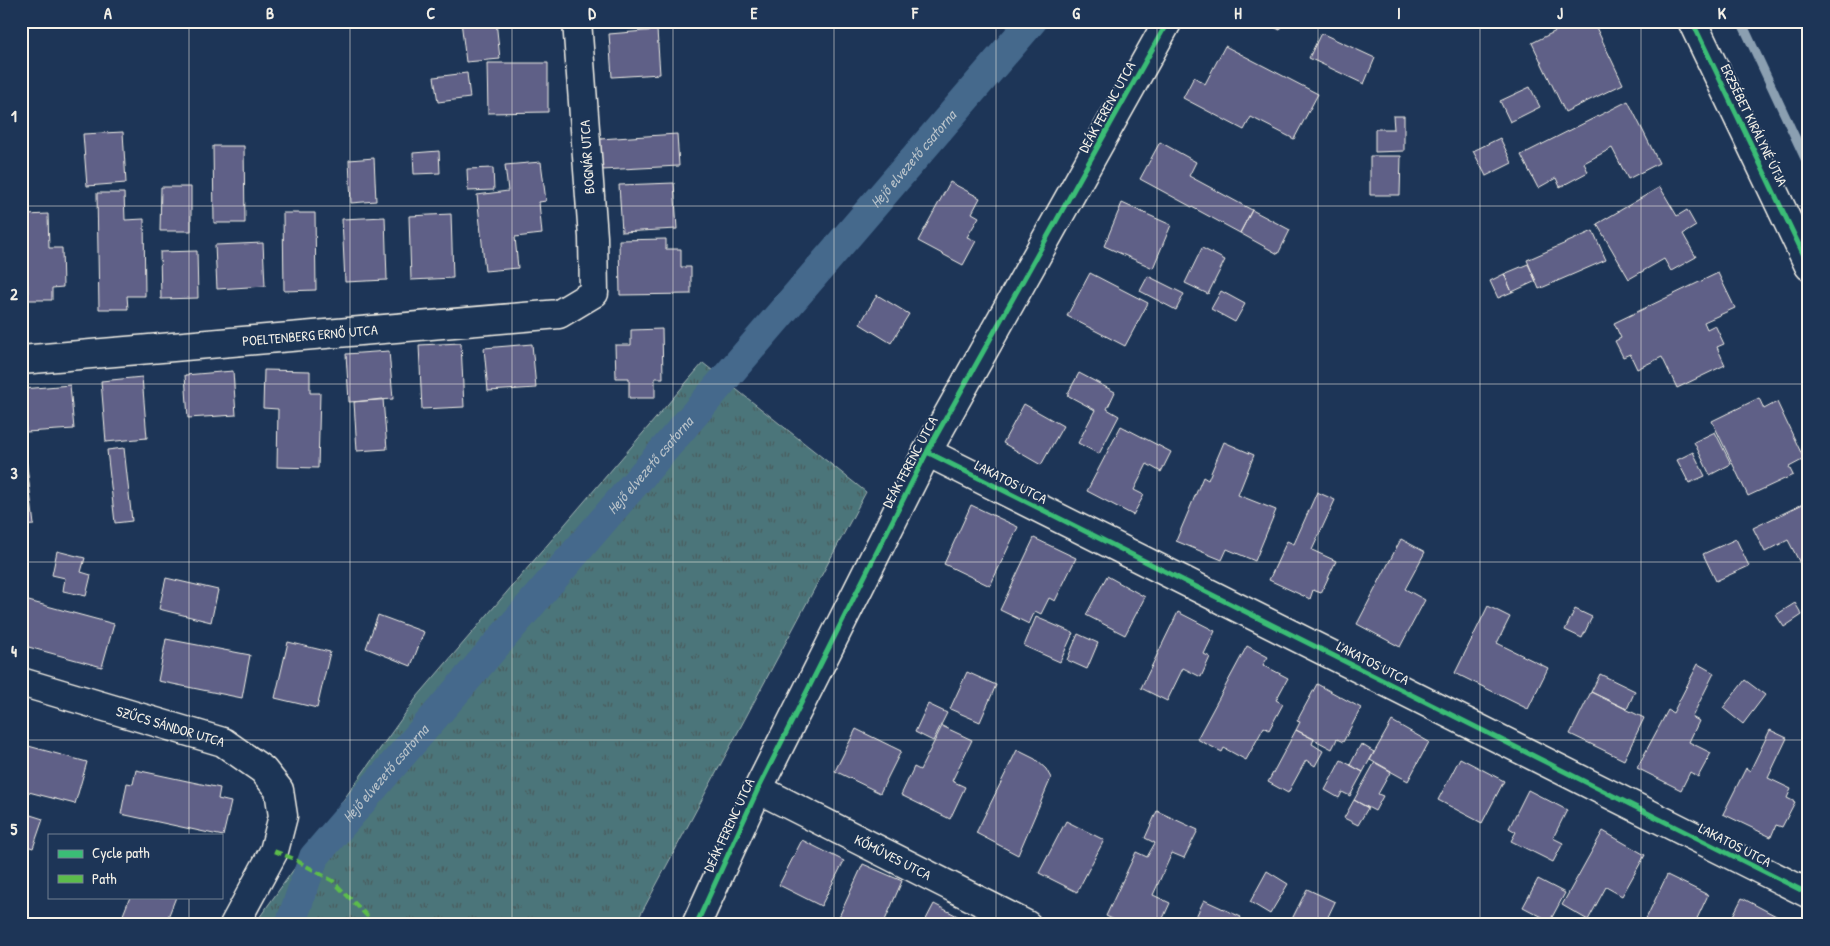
<svg xmlns="http://www.w3.org/2000/svg" width="1830" height="946" viewBox="0 0 1830 946" font-family="'Patrick Hand',sans-serif">
<defs>
<pattern id="park-tufts" width="24" height="20" patternUnits="userSpaceOnUse" patternTransform="scale(1.25)"><rect width="24" height="20" fill="#4b757a"/><path d="M3 7l-1-3M5 7V3M7 7l1-3M15 17l-1-3M17 17v-4M19 17l1-3" fill="none" stroke="#4a5c5d"/></pattern>
</defs>
<rect width="100%" height="100%" fill="#1d3557"/>
<filter id="ink" filterUnits="userSpaceOnUse"><feTurbulence type="fractalNoise" baseFrequency=".02" numOctaves="2"/><feDisplacementMap in="SourceGraphic" scale="10" xChannelSelector="R" yChannelSelector="G"/><feConvolveMatrix kernelMatrix="1 2 1 2 8 2 1 2 1" color-interpolation-filters="sRGB"/></filter>
<g filter="url(#ink)">
<path fill="url(#park-tufts)" stroke="#a0b3b1" d="M703,363L866,492L635,925H254L417,697Z"/>
<g fill="none" stroke-linecap="round" stroke-linejoin="round">
<path stroke="#8b9fb1" stroke-width="9" d="M1741,21L1809,167"/>
<path stroke="#45698c" stroke-width="30" id="s1" d="M290,925L314,857L1032,21"/>
</g>
<path fill="#5e6187" stroke="#f4f1e8" d="M461,21H496L500,59L466,62Z
M1262,21H1284L1280,30Z
M1576,21H1593L1623,84L1565,112L1532,43Z
M657,30L660,74L612,77L609,34Z
M1321,33L1375,58L1364,84L1309,58Z
M1225,46L1318,94L1294,139L1251,117L1244,130L1183,98L1194,77L1205,84Z
M487,63H548V112L488,113Z
M467,73L470,98L438,102L434,77Z
M1530,87L1540,107L1510,122L1500,101Z
M1628,101L1659,163L1628,179L1612,148L1584,163L1588,172L1560,187L1556,178L1538,188L1521,155Z
M1393,116H1404V151L1375,152V129H1394Z
M123,132L126,183L87,186L83,134Z
M677,134L679,166L602,170L600,139Z
M1500,138L1512,163L1486,176L1473,151Z
M1160,142L1196,162L1189,176L1252,210L1240,233L1140,179Z
M213,146H244L245,223H214Z
M439,151L440,173L414,174L413,153Z
M1370,156H1401L1400,195H1370Z
M374,158L376,201L351,203L349,160Z
M541,162L546,201L539,202L542,234L515,237L518,268L485,271L477,195L508,191L505,165Z
M493,168L494,190L468,191L467,169Z
M950,182L980,198L972,213L979,217L967,237L976,241L963,265L918,241Z
M674,183L677,229L622,232L619,185Z
M161,187H191V231H160Z
M1660,187L1677,216L1687,210L1696,226L1683,234L1696,257L1671,271L1664,259L1629,279L1597,224Z
M97,193H124L125,220L144,219L145,296H127L128,309H99Z
M1122,203L1171,225L1153,268L1104,246Z
M1252,210L1290,230L1278,254L1240,233Z
M283,213H315L316,290L284,291Z
M48,214L49,248H62L63,287L52,288V300H28L26,215Z
M451,214L453,278L411,280L409,216Z
M385,217L387,280L345,282L342,219Z
M1593,231L1606,260L1539,289L1527,260Z
M666,239V249H681V267H691V294L620,295L619,240Z
M263,243L265,286L217,289L215,245Z
M1202,248L1225,260L1208,294L1185,283Z
M197,251L198,298L161,299L160,252Z
M1528,264L1536,281L1512,292L1504,274Z
M1090,273L1148,303L1125,346L1067,316Z
M1718,273L1735,308L1704,322L1707,329L1715,325L1724,344L1717,347L1725,365L1677,388L1662,357L1637,369L1630,354L1623,357L1615,341L1621,338L1614,323Z
M1504,274L1512,292L1498,298L1490,281Z
M1148,276L1184,294L1176,310L1140,291Z
M1221,291L1245,304L1235,322L1211,309Z
M877,295L909,314L891,343L860,324Z
M662,329L663,378H655V398H629V378H616L615,345H631V330Z
M461,343L464,407L422,409L419,345Z
M532,344L536,388L488,391L484,348Z
M389,351L393,399L349,402L346,354Z
M264,370L310,371V393H320L318,468L277,467L278,409L263,408Z
M233,371L236,415L188,418L185,375Z
M1079,373L1115,392L1107,409L1119,416L1099,454L1078,443L1095,410L1067,395Z
M142,377L147,438L106,442L101,381Z
M70,385L74,429L26,432L23,389Z
M1759,398L1764,409L1777,402L1804,459L1789,467L1793,475L1748,496L1712,421Z
M383,399L387,449L357,451L354,402Z
M1024,404L1063,426L1041,465L1003,443Z
M1121,426L1171,452L1161,472L1147,464L1134,490L1144,495L1133,515L1087,491Z
M1715,432L1731,464L1710,475L1694,442Z
M1224,442L1254,455L1238,495L1276,510L1255,561L1227,549L1222,560L1176,541L1203,477L1208,480Z
M124,448L132,521L115,523L107,450Z
M21,449H25L34,525L21,526Z
M1693,452L1705,476L1689,483L1677,460Z
M1317,492L1335,500L1312,550L1336,561L1321,593L1313,590L1310,599L1269,580L1287,541L1294,544Z
M1809,501V564L1802,567L1788,540L1765,552L1753,528Z
M971,505L1018,527L990,586L944,564Z
M1034,538L1076,558L1055,601L1049,598L1041,614L1035,611L1029,624L1000,610Z
M1401,539L1425,552L1405,589L1425,600L1400,647L1357,624Z
M1736,539L1749,566L1716,581L1703,554Z
M57,551L85,558L81,572L91,575L86,596L63,591L65,578L52,575Z
M1107,576L1145,597L1125,635L1086,615Z
M166,578L218,590L211,622L159,609Z
M21,599L114,624L102,667L21,645Z
M1795,603L1802,615L1784,627L1776,615Z
M1488,606L1510,617L1497,643L1548,668L1528,709L1455,673Z
M1575,609L1592,617L1582,638L1565,630Z
M1178,612L1215,631L1204,654L1210,657L1201,677L1183,668L1167,701L1141,688Z
M378,615L424,632L411,666L366,648Z
M1036,617L1073,633L1060,662L1024,646Z
M1078,634L1098,643L1087,669L1067,660Z
M166,639L250,655L242,698L158,681Z
M288,642L330,652L317,708L275,698Z
M1247,646L1268,657L1263,665L1288,678L1276,700L1283,704L1269,730L1264,727L1246,760L1224,748L1222,752L1197,739Z
M1698,664L1714,673L1692,717L1699,721L1689,742L1711,753L1698,777L1690,772L1681,790L1637,768L1668,710L1673,713Z
M967,672L996,685L980,722L950,709Z
M1600,674L1635,691L1627,709L1591,692Z
M1745,680L1765,695L1743,724L1723,708Z
M1317,684L1361,708L1343,742L1337,739L1332,749L1296,730L1300,722L1297,721Z
M1591,692L1644,718L1624,760L1570,734Z
M928,704L947,713L933,741L915,732Z
M1392,721L1429,742L1408,781L1370,760Z
M942,726L972,740L952,781L965,787L950,819L901,795L914,767L920,770Z
M856,729L901,751L880,793L835,771Z
M1296,730L1314,739L1312,744L1323,751L1315,766L1306,760L1288,793L1268,782Z
M1770,730L1787,738L1768,778L1791,789L1787,798L1795,802L1782,827L1776,825L1771,837L1723,814L1746,768L1750,771Z
M21,744L87,762L75,804L21,790Z
M1361,744L1374,752L1363,772L1350,765Z
M1017,750L1035,759L1046,769L1051,778L1018,855L976,833Z
M1460,758L1504,781L1482,823L1438,800Z
M1341,760L1363,772L1350,796L1342,792L1339,798L1325,790Z
M1375,762L1391,771L1378,794L1383,796L1375,811L1354,800Z
M136,770L220,788L218,799L231,802L223,836L121,814L127,783L133,784Z
M1528,790L1567,810L1553,838L1563,843L1553,862L1511,841L1516,832L1509,828Z
M1354,800L1368,808L1358,825L1344,818Z
M1157,811L1198,830L1184,858L1172,853L1153,895L1170,903L1160,925H1125L1106,916L1136,852L1147,857L1155,843L1145,838Z
M21,812L43,819L33,848L21,844Z
M1066,821L1104,840L1077,892L1039,873Z
M1603,831L1645,855L1622,896L1606,887L1588,920L1562,905Z
M802,840L844,861L821,906L779,885Z
M863,864L902,881L883,925H852L838,919Z
M1267,871L1288,884L1270,914L1250,902Z
M1667,875L1708,895L1694,925H1643Z
M1538,879L1565,893L1550,921L1523,907Z
M1307,889L1335,902L1324,925L1311,921L1309,925H1289Z
M130,897H176L165,925H119Z
M1742,898L1780,918L1777,925H1728Z
M1204,900L1241,917L1237,925H1192Z
M934,904L971,923V925H923Z"/>
<g fill="none" stroke-linecap="round" stroke-linejoin="round">
<g stroke="#f4f1e8" stroke-width="31">
<g id="street">
<path d="M1692,21L1809,266"/>
<path id="s2" d="M21,360L559,314L594,293L593,237L577,21"/>
<path d="M927,452L1809,894"/>
<path id="s3" d="M21,682L223,742L263,770L279,790L283,816L274,851L234,925"/>
<path id="s4" d="M758,789L1027,925"/>
<path d="M696,925L758,789L927,452L1168,21"/>
</g>
</g>
<use href="#street" stroke="#1d3557" stroke-width="28"/>
<path stroke="#5cbc4b" stroke-width="4" stroke-dasharray="8 4" stroke-linecap="butt" d="M274,851L292,858L333,881L376,925"/>
<g stroke="#1d3557" stroke-width="8">
<path id="cycleway" d="M1692,21L1809,266
M927,452L1809,894
M696,925L758,789L927,452L1168,21"/>
</g>
<use href="#cycleway" stroke="#3abd76" stroke-width="5"/>
</g>
</g>
<path fill="none" stroke="#f4f1e8" stroke-width="1" stroke-opacity="0.55" d="M189,21V835M350,21V925M512,21V925M673,21V925M834,21V925M996,21V925M1157,21V925M1318,21V925M1480,21V925M1641,21V925M21,206H1809M21,384H1809M21,562H1809M21,740H1809M189,897V925"/>
<g text-anchor="middle" stroke-width="4" stroke-linejoin="round" paint-order="stroke">
<g font-size="14" fill="#f4f1e8" stroke="#1d3557">
<text transform="translate(1107 107) rotate(-61)" y="5">DEÁK FERENC UTCA</text>
<text transform="translate(1754 125) rotate(64)" y="5">ERZSÉBET KIRÁLYNÉ ÚTJA</text>
<text transform="translate(587 157) rotate(-94)" y="5">BOGNÁR UTCA</text>
<text dy="5" stroke="none"><textPath href="#s2" startOffset="290">POELTENBERG ERNŐ UTCA</textPath></text>
<text transform="translate(910 462) rotate(-62)" y="5">DEÁK FERENC UTCA</text>
<text transform="translate(1011 482) rotate(27)" y="5">LAKATOS UTCA</text>
<text transform="translate(1373 663) rotate(27)" y="5">LAKATOS UTCA</text>
<text dy="5" stroke="none"><textPath href="#s3" startOffset="156">SZŰCS SÁNDOR UTCA</textPath></text>
<text transform="translate(729 825) rotate(-65)" y="5">DEÁK FERENC UTCA</text>
<text transform="translate(1735 845) rotate(27)" y="5">LAKATOS UTCA</text>
<text dy="5" stroke="none"><textPath href="#s4" startOffset="151">KŐMŰVES UTCA</textPath></text>
</g>
<g font-size="15" font-style="italic" fill="#b7c1c8" stroke="#1d3557">
<text dy="5" stroke="none"><textPath href="#s1" startOffset="992">Hejő elvezető csatorna</textPath></text>
<text dy="5" stroke="none"><textPath href="#s1" startOffset="588">Hejő elvezető csatorna</textPath></text>
<text dy="5" stroke="none"><textPath href="#s1" startOffset="182">Hejő elvezető csatorna</textPath></text>
</g>
</g>
<rect width="1830" height="946" fill="none" stroke="#1d3557" stroke-width="55"/>
<rect x="48" y="834" width="175" height="65" fill="#1d3557" stroke="#738091"/>
<rect x="58" y="850" width="25" height="8" fill="#3abd76" stroke="#738091"/>
<text x="92" y="858" font-size="15" fill="#f4f1e8">Cycle path</text>
<rect x="58" y="875" width="25" height="8" fill="#5cbc4b" stroke="#738091"/>
<text x="92" y="884" font-size="15" fill="#f4f1e8">Path</text>
<rect x="28" y="28" width="1774" height="890" fill="none" stroke="#f4f1e8" stroke-width="2"/>
<g font-size="16" text-anchor="middle" font-weight="bold" fill="#f4f1e8">
<text x="108" y="19">A</text>
<text x="270" y="19">B</text>
<text x="431" y="19">C</text>
<text x="592" y="19">D</text>
<text x="754" y="19">E</text>
<text x="915" y="19">F</text>
<text x="1076" y="19">G</text>
<text x="1238" y="19">H</text>
<text x="1399" y="19">I</text>
<text x="1560" y="19">J</text>
<text x="1722" y="19">K</text>
<text x="14" y="122">1</text>
<text x="14" y="300">2</text>
<text x="14" y="479">3</text>
<text x="14" y="657">4</text>
<text x="14" y="835">5</text>
</g>
</svg>
